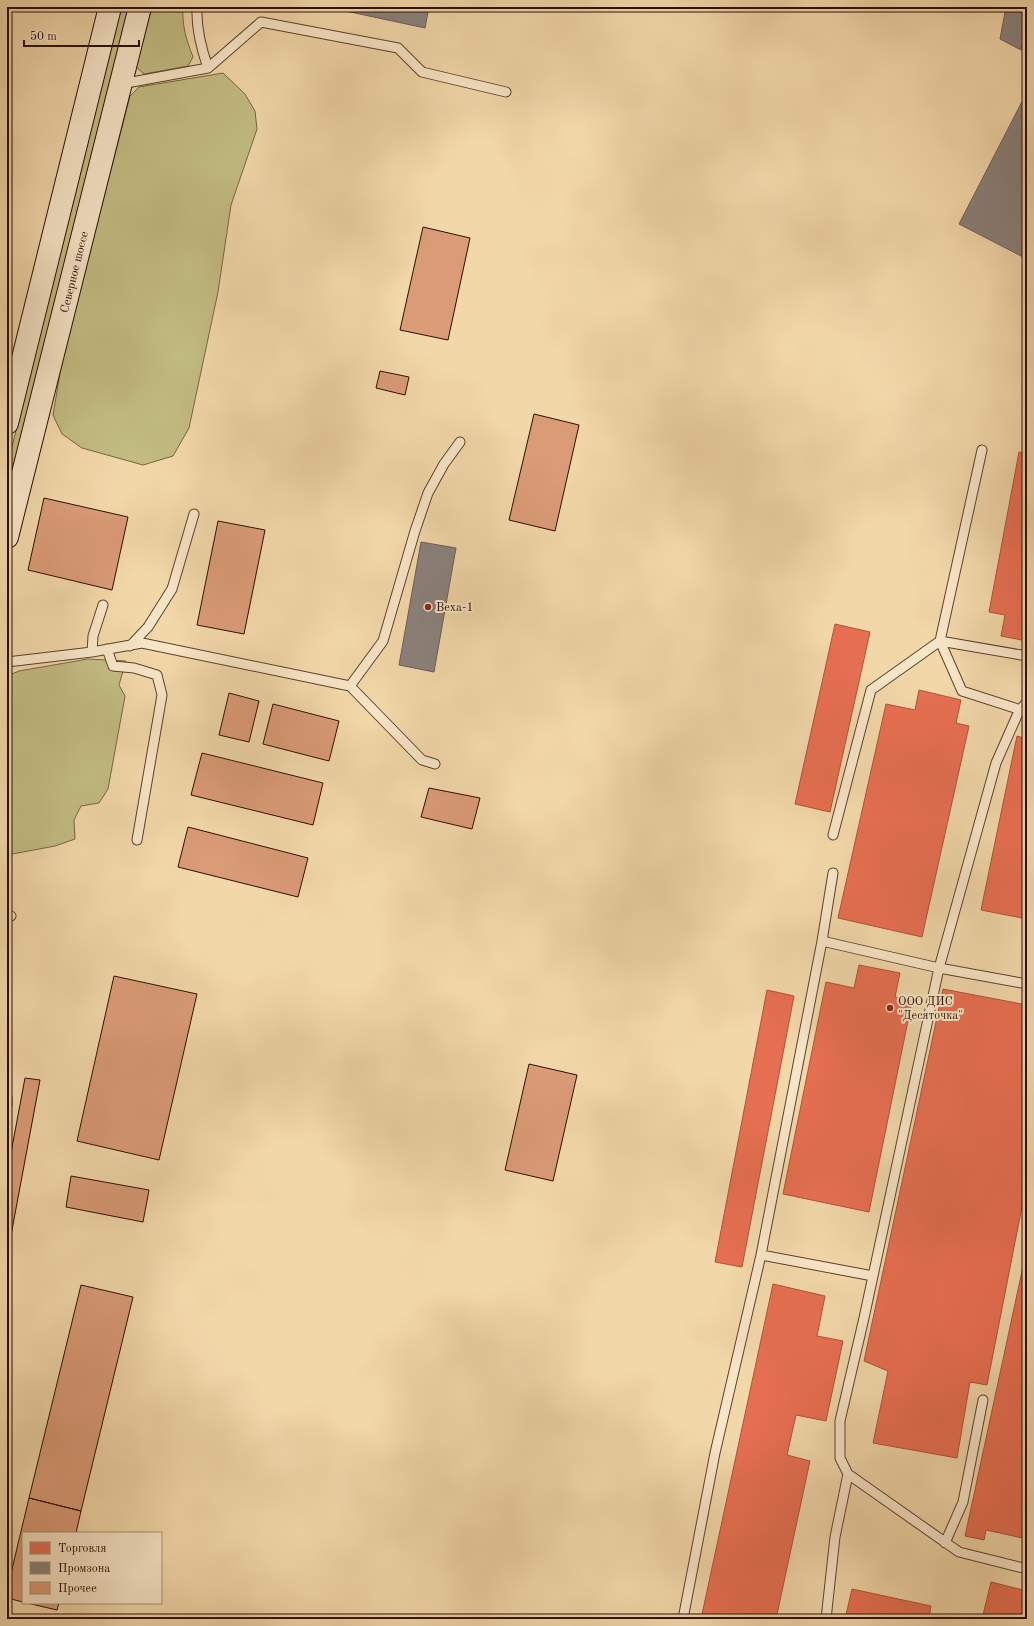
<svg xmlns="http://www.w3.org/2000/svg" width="1034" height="1626" viewBox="0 0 1034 1626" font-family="'Old Standard TT',serif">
<rect width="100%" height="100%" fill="#f2d7a9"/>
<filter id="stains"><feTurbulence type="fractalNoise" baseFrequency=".005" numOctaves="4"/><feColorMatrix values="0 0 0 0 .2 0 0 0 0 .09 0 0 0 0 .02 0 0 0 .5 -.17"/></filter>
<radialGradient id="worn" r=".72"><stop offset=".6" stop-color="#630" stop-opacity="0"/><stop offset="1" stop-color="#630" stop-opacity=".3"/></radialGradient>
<path fill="#c2bc82" stroke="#776542" d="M121,7H130L7,503V467Z
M152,7H183C182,26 186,39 193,57L188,66L144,74L136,67Z
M223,73L245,94L255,111L257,129L231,205L218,292L189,428L173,456L143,465L82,448L62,434L53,415L63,355L130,96L139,87Z
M88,659L126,661L119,685L125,696L108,789L99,803L81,806L74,820L75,839L55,846L7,855V676L19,671Z"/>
<path fill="#e76f51" stroke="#af5239" d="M1019,452L1027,454V641L1001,636L1005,615L989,612Z
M835,624L870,632L830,812L795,804Z
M919,690L961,700L956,723L969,726L922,937L838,918L886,704L915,710Z
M1017,736L1027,739V919L981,910Z
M859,965L900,973L895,997L912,1001L869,1212L783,1194L826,982L854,988Z
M943,989L1027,1005V1181L987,1385L970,1382L957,1458L873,1443L888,1371L864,1361Z
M767,990L794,996L742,1267L715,1262Z
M1027,1248V1539L986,1530L984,1540L965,1536Z
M773,1284L825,1296L817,1336L843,1341L826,1421L796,1415L787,1455L810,1461L776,1619H701Z
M991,1582L1027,1591V1619H982Z
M852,1589L931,1606L929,1619H845Z"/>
<path fill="#8a817c" stroke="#6e5e57" d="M327,7H429L425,28Z
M1006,7H1027V23L1021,50L1000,39Z
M1027,92V259L959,224Z
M421,542L456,548L434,672L399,665Z"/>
<path fill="#da9b77" stroke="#2c0e01" d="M423,227L470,238L448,340L400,330Z
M380,371L409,377L405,395L376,388Z
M534,414L579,425L555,531L509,520Z
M44,498L128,517L112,590L28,570Z
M218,521L265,530L244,634L197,625Z
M229,693L259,701L249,742L219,735Z
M273,704L339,721L329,761L263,744Z
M202,753L323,783L313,825L191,795Z
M429,788L480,798L472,829L421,817Z
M188,827L308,858L298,897L178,867Z
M114,976L197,994L159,1160L77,1141Z
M529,1064L577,1075L553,1181L505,1170Z
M25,1078L40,1080L9,1246L7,1245V1174Z
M71,1176L149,1190L143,1222L66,1207Z
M81,1285L133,1297L81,1511L29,1498Z
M29,1498L81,1511L76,1533H23V1602L7,1598V1590Z
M27,1603H59L57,1610Z"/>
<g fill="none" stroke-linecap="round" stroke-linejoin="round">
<g stroke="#5e402b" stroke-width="11">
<path id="service" d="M197,7C196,28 201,48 208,68
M121,84L208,68L261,22L398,48L422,72L506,92
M982,450L940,641L1027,656
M130,646L148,627L172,589L194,514
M107,649L113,666L134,668L157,675L162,695L137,840
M92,652L93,636L103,605
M7,662L92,652L142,643L350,686L422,760L435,764
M350,686L383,641L415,531L428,493L444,464L460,442
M1027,702L1019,711L996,763L939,968L864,1318L840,1421V1458L848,1474L959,1552L1027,1569
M833,835L871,690L940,641L962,691L1027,712
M7,915L11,916
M822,941L939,968L1027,984
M7,1098V1105
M761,1255L873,1276
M945,1543L963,1502L983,1400
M683,1619L715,1453L761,1255L822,941L833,873
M826,1619L835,1537L848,1474"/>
</g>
<g stroke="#2c0e01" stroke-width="24">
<path id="secondary" d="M7,423L110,7
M7,537L140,7"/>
</g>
<use href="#service" stroke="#f7e5c7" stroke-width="9"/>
<use href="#secondary" stroke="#f7e5c7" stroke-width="22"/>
</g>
<g fill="#8f2418" stroke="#f7e5c7" stroke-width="1.5">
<circle cx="428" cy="607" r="4"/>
<circle cx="890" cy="1008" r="4"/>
</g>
<g text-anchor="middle" stroke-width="4" stroke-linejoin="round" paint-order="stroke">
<g font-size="12" fill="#2c0e01" stroke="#f7e5c7">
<text transform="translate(74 272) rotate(-76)" y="4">Северное шоссе</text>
</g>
<g font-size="12" fill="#2c0e01" stroke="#f7e5c7" text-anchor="start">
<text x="436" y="611">Веха-1</text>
<text x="898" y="1005">ООО ДИС<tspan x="898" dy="14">"Десяточка"</tspan></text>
</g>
</g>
<rect width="1034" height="1626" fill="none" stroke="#f2d7a9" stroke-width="24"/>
<rect x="8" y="8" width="1018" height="1610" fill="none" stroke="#2c0e01" stroke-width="2"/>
<rect x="12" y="12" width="1010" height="1602" fill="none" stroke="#2c0e01"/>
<rect x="22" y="1532" width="140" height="72" fill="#f7e5c7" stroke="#a68f78"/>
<rect x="30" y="1542" width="20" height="12" fill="#e76f51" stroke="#a68f78"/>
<text x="58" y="1552" font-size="12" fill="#2c0e01">Торговля</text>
<rect x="30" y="1562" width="20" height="12" fill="#8a817c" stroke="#a68f78"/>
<text x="58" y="1572" font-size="12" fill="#2c0e01">Промзона</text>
<rect x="30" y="1582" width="20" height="12" fill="#da9b77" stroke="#a68f78"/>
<text x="58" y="1592" font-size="12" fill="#2c0e01">Прочее</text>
<path d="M24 40v6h115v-6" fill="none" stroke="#2c0e01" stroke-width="2"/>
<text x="30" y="40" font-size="12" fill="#2c0e01" stroke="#f7e5c7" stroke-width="3" paint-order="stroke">50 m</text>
<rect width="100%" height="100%" filter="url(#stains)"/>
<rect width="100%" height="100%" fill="url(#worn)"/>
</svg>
